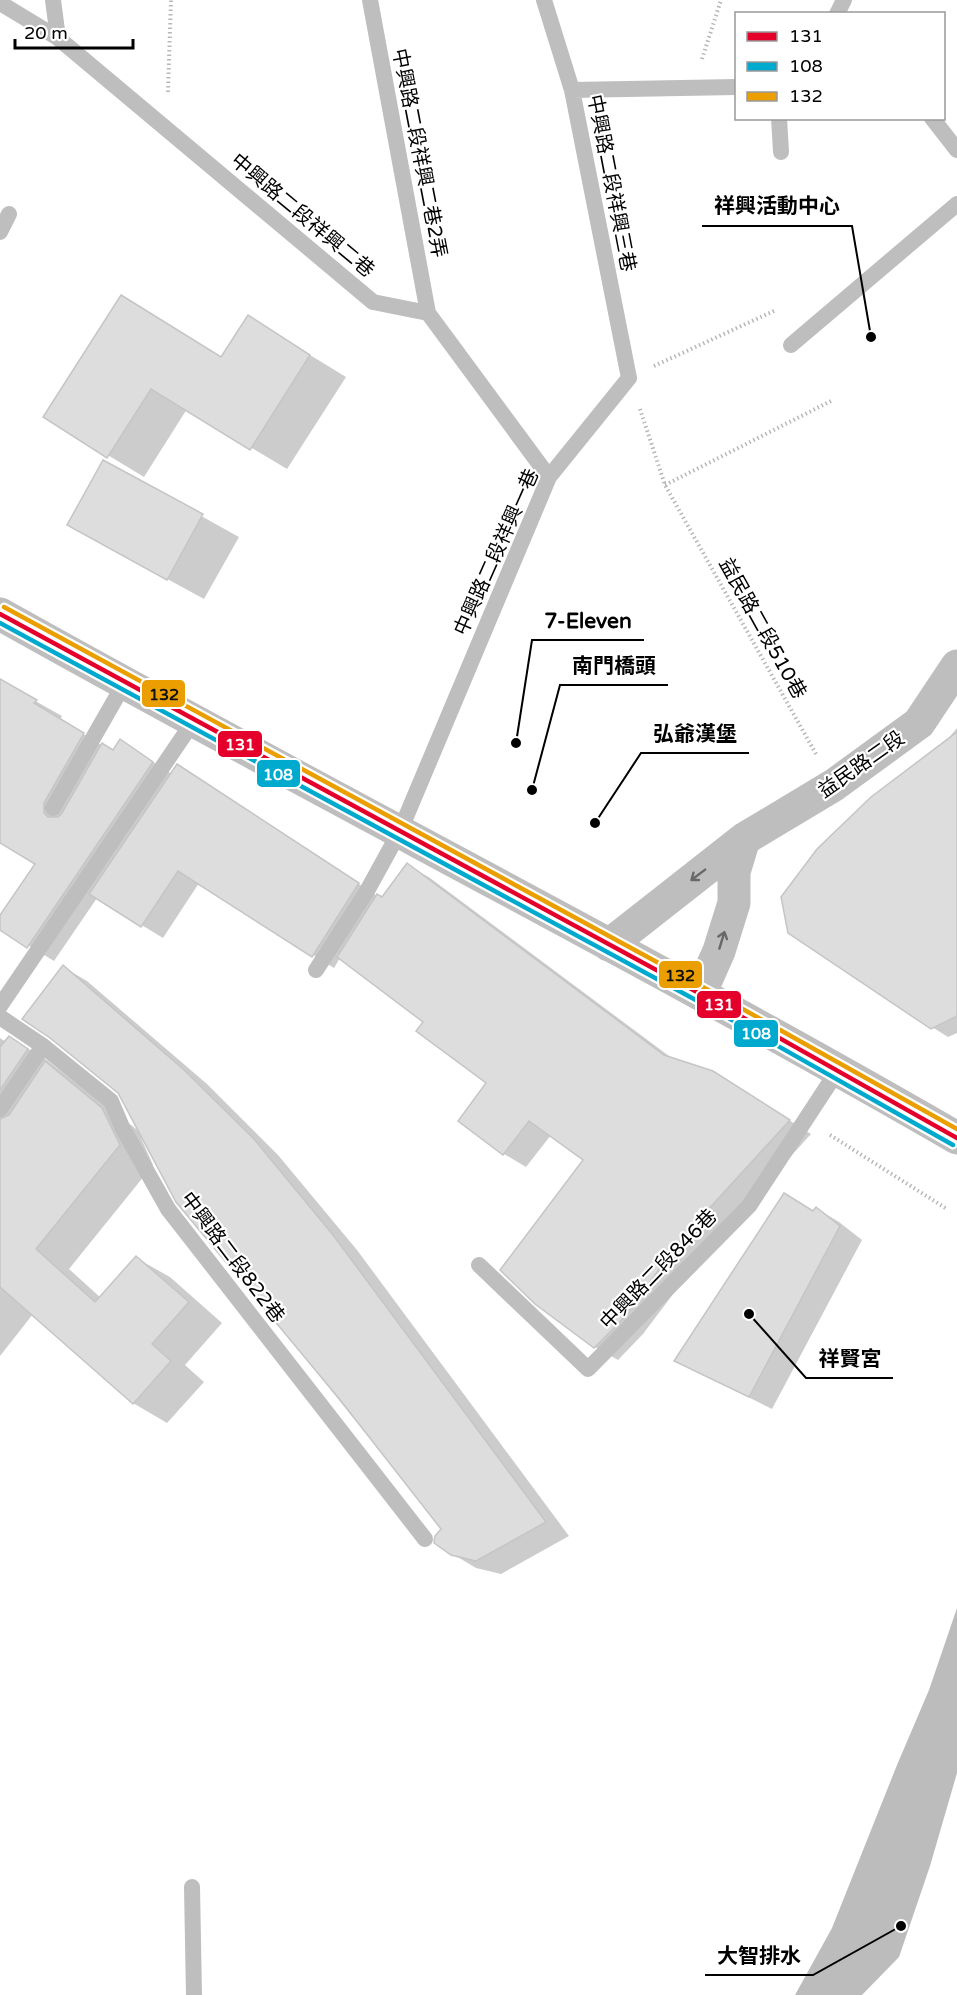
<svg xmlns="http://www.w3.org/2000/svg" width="957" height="1995" viewBox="0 0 957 1995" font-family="'Varela Round','Noto Sans TC',sans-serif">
<rect width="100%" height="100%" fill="#fff"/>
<path fill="#bcbcbc" d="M957,1608V1773L930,1866L899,1957L862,1995H795L832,1928L897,1765L929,1690Z"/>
<path fill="#0003" d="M122,297L222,358L248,317L346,377L287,469L187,409L144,477L45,417Z
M104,462L239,537L204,599L105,545Z
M0,681L62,716L60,720L113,752L120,741L172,774L198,779L382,899L408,865L430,878L673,1059L736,1086L811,1134L707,1249L643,1334L618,1360L595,1347L585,1160L551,1135L526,1167L504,1154L488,1083L425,1022L340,958L334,968L199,883L163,938L97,898L54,961L0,928V918L37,863L0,842Z
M957,728V1033L948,1037L932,1027L942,746Z
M63,967L87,981L207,1084L278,1155L357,1250L569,1536L501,1574L476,1568L451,1553L443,1529L175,1197L143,1137L141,1138L153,1165L69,1269L101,1298L136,1258L170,1277L222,1323L185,1365L204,1382L167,1423L133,1403L33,1314L0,1356V1038L6,1042L9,1038L43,1057L140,1132Z
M817,1209L839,1222L862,1240L772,1409L676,1361Z"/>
<path fill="#ddd" stroke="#c5c5c5" stroke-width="1.5" d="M121,295L221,357L248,315L310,355L250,450L151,389L107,458L43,417Z
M103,460L203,514L167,580L67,525Z
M0,679L37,700L34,703L84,733L44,803V813L48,817H58L62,813L102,743L113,750L120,739L153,762L27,948L0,930V915L35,864L0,843Z
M957,732V1016L931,1029L788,933L781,897L817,849L871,797Z
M177,764L359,883L312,957L178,871L141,927L89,894Z
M407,863L664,1055L713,1071L790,1120L684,1236L620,1322L594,1348L535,1304L500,1270L583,1160L529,1121L503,1155L458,1121L486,1083L416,1031L423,1022L337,957L377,894L382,897Z
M63,965L183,1069L254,1139L333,1235L546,1522L476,1561L451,1555L434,1543L435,1536L441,1529L341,1401L176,1202L118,1093L50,1038L22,1019Z
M9,1036L28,1049L0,1090V1047Z
M45,1061L102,1108L120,1145L36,1249L95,1302L136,1256L189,1302L152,1344L171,1361L133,1404L0,1287V1119L9,1115Z
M784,1193L813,1211L816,1207L840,1226L749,1397L674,1361Z"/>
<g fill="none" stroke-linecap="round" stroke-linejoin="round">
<path stroke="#b8b8b8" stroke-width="4" stroke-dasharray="1.5 3" stroke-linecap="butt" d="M702,59L721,0
M168,92L171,0
M654,366L776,310
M640,409L665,485L816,754
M665,485L833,400
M830,1135L947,1209"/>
<path stroke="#bebebe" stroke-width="16" d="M53,0L58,38
M370,0L428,313
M0,3L58,38L373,302L428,313L549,477
M837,14L844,0
M572,90L736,87
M779,118L781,152
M932,118L957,150
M0,232L9,214
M791,345L957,204
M53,808L124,684
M316,970L367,891L400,831L549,477L629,378L572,90L544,0
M0,1006L193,722
M0,1017L43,1046L111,1101L122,1127L168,1209L425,1539
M0,1109L43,1046
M479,1265L588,1369L749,1206L838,1070
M192,1887L194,1995"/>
<path stroke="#bebebe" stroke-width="33" d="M0,614C317,792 642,956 957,1138
M609,945L744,839L834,785L919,723L957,666
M700,994L719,951L734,903V872L744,839"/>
<g stroke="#fff" stroke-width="9">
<path id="bus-1" d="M0,614L719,1004L957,1138"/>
</g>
<g stroke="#fff" stroke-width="9">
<path id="bus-2" d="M0,623L716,1011L953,1145"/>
</g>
<g stroke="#fff" stroke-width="9">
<path id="bus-3" d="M4,607L723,998L957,1129"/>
</g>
<use href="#bus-1" stroke="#e4002b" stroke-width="4.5"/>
<use href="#bus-2" stroke="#00a9ce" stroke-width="4.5"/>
<use href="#bus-3" stroke="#eb9e00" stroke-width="4.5"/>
</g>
<defs><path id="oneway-shaft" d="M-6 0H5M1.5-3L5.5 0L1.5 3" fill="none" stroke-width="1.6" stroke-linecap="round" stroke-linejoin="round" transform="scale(1.5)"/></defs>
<g stroke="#686868">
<use href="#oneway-shaft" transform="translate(698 875) rotate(143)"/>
<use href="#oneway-shaft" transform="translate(722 940) rotate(-73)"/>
</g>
<g text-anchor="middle" stroke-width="4.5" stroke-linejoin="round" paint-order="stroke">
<g font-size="20" fill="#000" stroke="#fff">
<text transform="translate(420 153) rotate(79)" y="7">中興路二段祥興二巷2弄</text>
<text transform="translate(612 183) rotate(79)" y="7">中興路二段祥興三巷</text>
<text transform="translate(303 215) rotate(40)" y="7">中興路二段祥興二巷</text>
<text transform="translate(496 552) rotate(-66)" y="7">中興路二段祥興一巷</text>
<text transform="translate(763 628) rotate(61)" y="7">益民路二段510巷</text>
<text transform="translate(861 764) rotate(-35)" y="7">益民路二段</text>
<text transform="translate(233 1257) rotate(53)" y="7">中興路二段822巷</text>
<text transform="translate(658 1269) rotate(-46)" y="7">中興路二段846巷</text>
</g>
</g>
<path fill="none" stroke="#000" stroke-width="2" d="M871 337L852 226H702M516 743L532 640H644M532 790L560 685H668M595 823L641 753H749M749 1314L806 1378H893M901 1926L813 1975H705"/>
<g fill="#000" stroke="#fff" stroke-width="2">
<circle cx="871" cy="337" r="6"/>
<circle cx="516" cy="743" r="6"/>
<circle cx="532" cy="790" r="6"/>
<circle cx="595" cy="823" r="6"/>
<circle cx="749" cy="1314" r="6"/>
<circle cx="901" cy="1926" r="6"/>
</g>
<g font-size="21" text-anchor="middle" font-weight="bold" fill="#000" stroke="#fff" stroke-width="4.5" stroke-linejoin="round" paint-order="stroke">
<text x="777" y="213">祥興活動中心</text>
<text x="588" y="628">7-Eleven</text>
<text x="614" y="673">南門橋頭</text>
<text x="695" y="741">弘爺漢堡</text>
<text x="850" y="1366">祥賢宮</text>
<text x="759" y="1963">大智排水</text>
</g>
<g stroke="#fff" stroke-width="2">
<rect x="141" y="679" width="45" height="29" rx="6" fill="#eb9e00"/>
<rect x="217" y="730" width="46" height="28" rx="6" fill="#e4002b"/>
<rect x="256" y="759" width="45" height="29" rx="6" fill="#00a9ce"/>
<rect x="658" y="960" width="45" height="29" rx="6" fill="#eb9e00"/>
<rect x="696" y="990" width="46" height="29" rx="6" fill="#e4002b"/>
<rect x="733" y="1019" width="46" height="29" rx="6" fill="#00a9ce"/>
</g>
<g font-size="16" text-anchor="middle" font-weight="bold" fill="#fff">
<text x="240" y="750">131</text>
<text x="278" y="780">108</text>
<text x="719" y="1010">131</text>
<text x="756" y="1039">108</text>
</g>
<g font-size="16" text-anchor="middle" font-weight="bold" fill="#111">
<text x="164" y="700">132</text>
<text x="680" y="981">132</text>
</g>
<rect x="735" y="12" width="210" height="108" fill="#ffffff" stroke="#999999" stroke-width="1.5"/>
<rect x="747" y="32" width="30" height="9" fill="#e4002b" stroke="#999999" stroke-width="1.5"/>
<text x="789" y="42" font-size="18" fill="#000000">131</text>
<rect x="747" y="62" width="30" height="9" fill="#00a9ce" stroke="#999999" stroke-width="1.5"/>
<text x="789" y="72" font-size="18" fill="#000000">108</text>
<rect x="747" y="92" width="30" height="9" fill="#eb9e00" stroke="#999999" stroke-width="1.5"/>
<text x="789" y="102" font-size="18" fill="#000000">132</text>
<path d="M15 39v9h118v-9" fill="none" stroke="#000000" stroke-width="3"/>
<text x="24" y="39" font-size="18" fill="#000000" stroke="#ffffff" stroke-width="4.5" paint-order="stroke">20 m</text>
</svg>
